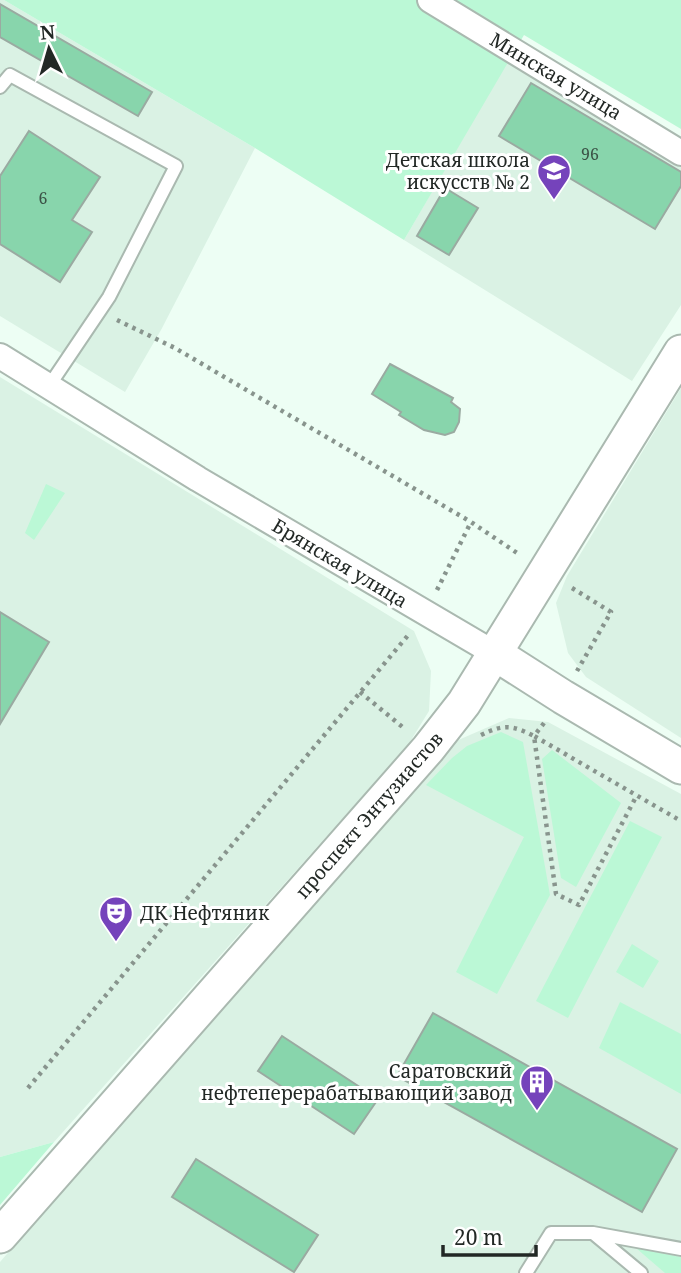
<svg xmlns="http://www.w3.org/2000/svg" width="681" height="1273" viewBox="0 0 681 1273" font-family="'Noto Serif',serif">
<rect width="100%" height="100%" fill="#edfef4"/>
<path fill="#daf2e4" d="M0,0H4L255,148L161,330L125,392L0,316Z
M507,62L681,162V305L632,381L404,240Z
M0,377L414,631L431,671L429,711L408,745L54,1142L0,1157Z
M681,388V738L586,677L568,653L556,603L567,576Z
M509,718L548,722L681,794V1273H0V1262L420,776L456,741Z"/>
<path fill="#bbf8d6" d="M4,0H681V129L524,35L404,240L255,148Z
M46,484L65,493L34,540L25,533Z
M501,732L523,742L550,895L497,994L456,972L524,837L426,785L452,758L467,746Z
M552,750L621,803L576,887L561,878L542,759Z
M630,821L662,837L568,1018L536,1001Z
M632,944L659,961L643,988L616,972Z
M620,1002L681,1034V1094L599,1048Z
M54,1142L0,1205V1157Z
M636,1248L681,1257V1273H665Z"/>
<path fill="#88d5ac" stroke="#9aaaa1" stroke-width="2" d="M0,4L152,92L138,116L0,37Z
M531,83L681,172V186L655,229L499,136Z
M29,131L100,177L72,220L92,232L60,282L0,244V176Z
M445,188L478,208L449,255L417,236Z
M390,364L453,398L451,402L460,409L459,422L454,432L445,435L424,430L399,415L401,412L372,394Z
M0,612L49,642L0,724Z
M433,1013L677,1149L642,1212L397,1076Z
M282,1036L378,1099L354,1134L258,1071Z
M196,1159L318,1235L294,1272L172,1197Z"/>
<g fill="none" stroke-linecap="round" stroke-linejoin="round">
<g stroke="#aab9b0" stroke-width="16">
<path id="lane" d="M0,87L10,75L176,166L109,297L49,386
M593,1233L641,1273
M526,1273L551,1233H593L681,1249"/>
</g>
<g stroke="#aab9b0" stroke-width="28">
<path id="street" d="M430,0L681,153
M0,356L198,479L494,653"/>
</g>
<g stroke="#aab9b0" stroke-width="37">
<path id="secondary" d="M494,653L563,697L681,767
M0,1236L428,749L464,703L681,352"/>
</g>
<path stroke="#88948d" stroke-width="4.5" stroke-dasharray="3.5 5" stroke-linecap="butt" d="M117,320L175,348L471,522
M572,588L611,612L577,671
M437,590L471,522L520,555
M360,692L405,729
M544,723L534,736L681,821
M481,735C504,724 512,725 534,736L556,894L579,905L637,795
M28,1088L410,633"/>
<use href="#lane" stroke="#fff" stroke-width="12"/>
<use href="#street" stroke="#fff" stroke-width="24"/>
<use href="#secondary" stroke="#fff" stroke-width="33"/>
</g>
<defs>
<g id="school-pin" transform="scale(1.75)"><path d="M0 17L-7.5 6A9.5 9.5 0 1 1 7.5 6Z" fill="#7543bb" stroke="#fff"/><path d="M0-5L7-2L0 1L-7-2ZM-4 1L0 2.5L4 1V4Q0 6-4 4Z" fill="#fff"/></g>
<g id="theatre-pin" transform="scale(1.75)"><path d="M0 17L-7.5 6A9.5 9.5 0 1 1 7.5 6Z" fill="#7543bb" stroke="#fff"/><path d="M-5-5.5Q0-4 5-5.5V0Q5 5 0 6Q-5 5-5 0ZM-3.3-2.5H-1v1.5H-3.3ZM1-2.5H3.3v1.5H1ZM-2.8 1Q0 5.5 2.8 1Z" fill="#fff"/></g>
<g id="building-pin" transform="scale(1.75)"><path d="M0 17L-7.5 6A9.5 9.5 0 1 1 7.5 6Z" fill="#7543bb" stroke="#fff"/><path d="M-4-6H4V6H1V3H-1V6H-4ZM-2.5-4.3h1.7v1.8h-1.7ZM.8-4.3h1.7v1.8H.8ZM-2.5-1h1.7V.8h-1.7ZM.8-1h1.7V.8H.8Z" fill="#fff"/></g>
</defs>
<g fill-rule="evenodd">
<use href="#school-pin" x="554" y="171"/>
<use href="#theatre-pin" x="116" y="913"/>
<use href="#building-pin" x="537" y="1082"/>
</g>
<g text-anchor="middle" stroke-width="6" stroke-linejoin="round" paint-order="stroke">
<g font-size="16" fill="#3c5347">
<text x="590" y="160">96</text>
<text x="43" y="204">6</text>
</g>
<g font-size="19" fill="#222825" stroke="#fff">
<text transform="translate(556 76) rotate(31)" y="7">Минская улица</text>
<text transform="translate(340 563) rotate(31)" y="7">Брянская улица</text>
<text transform="translate(369 815) rotate(-49)" y="7">проспект Энтузиастов</text>
</g>
<g font-size="19" fill="#222825" stroke="#fff" text-anchor="end">
<text x="530" y="167">Детская школа<tspan x="530" dy="22">искусств № 2</tspan></text>
<text x="140" y="920" text-anchor="start">ДК Нефтяник</text>
<text x="512" y="1078">Саратовский<tspan x="512" dy="22">нефтеперерабатывающий завод</tspan></text>
</g>
</g>
<g transform="translate(49 49) rotate(355)" stroke="#ffffff" stroke-width="5" paint-order="stroke">
<path d="M0-5L12 26L0 18L-12 26Z" fill="#222825"/>
<text y="-10" font-size="19" font-weight="bold" text-anchor="middle" fill="#222825">N</text>
</g>
<path d="M443 1245v10h93v-10" fill="none" stroke="#222825" stroke-width="3.5"/>
<text x="454" y="1245" font-size="21" fill="#222825" stroke="#ffffff" stroke-width="5" paint-order="stroke">20 m</text>
</svg>
